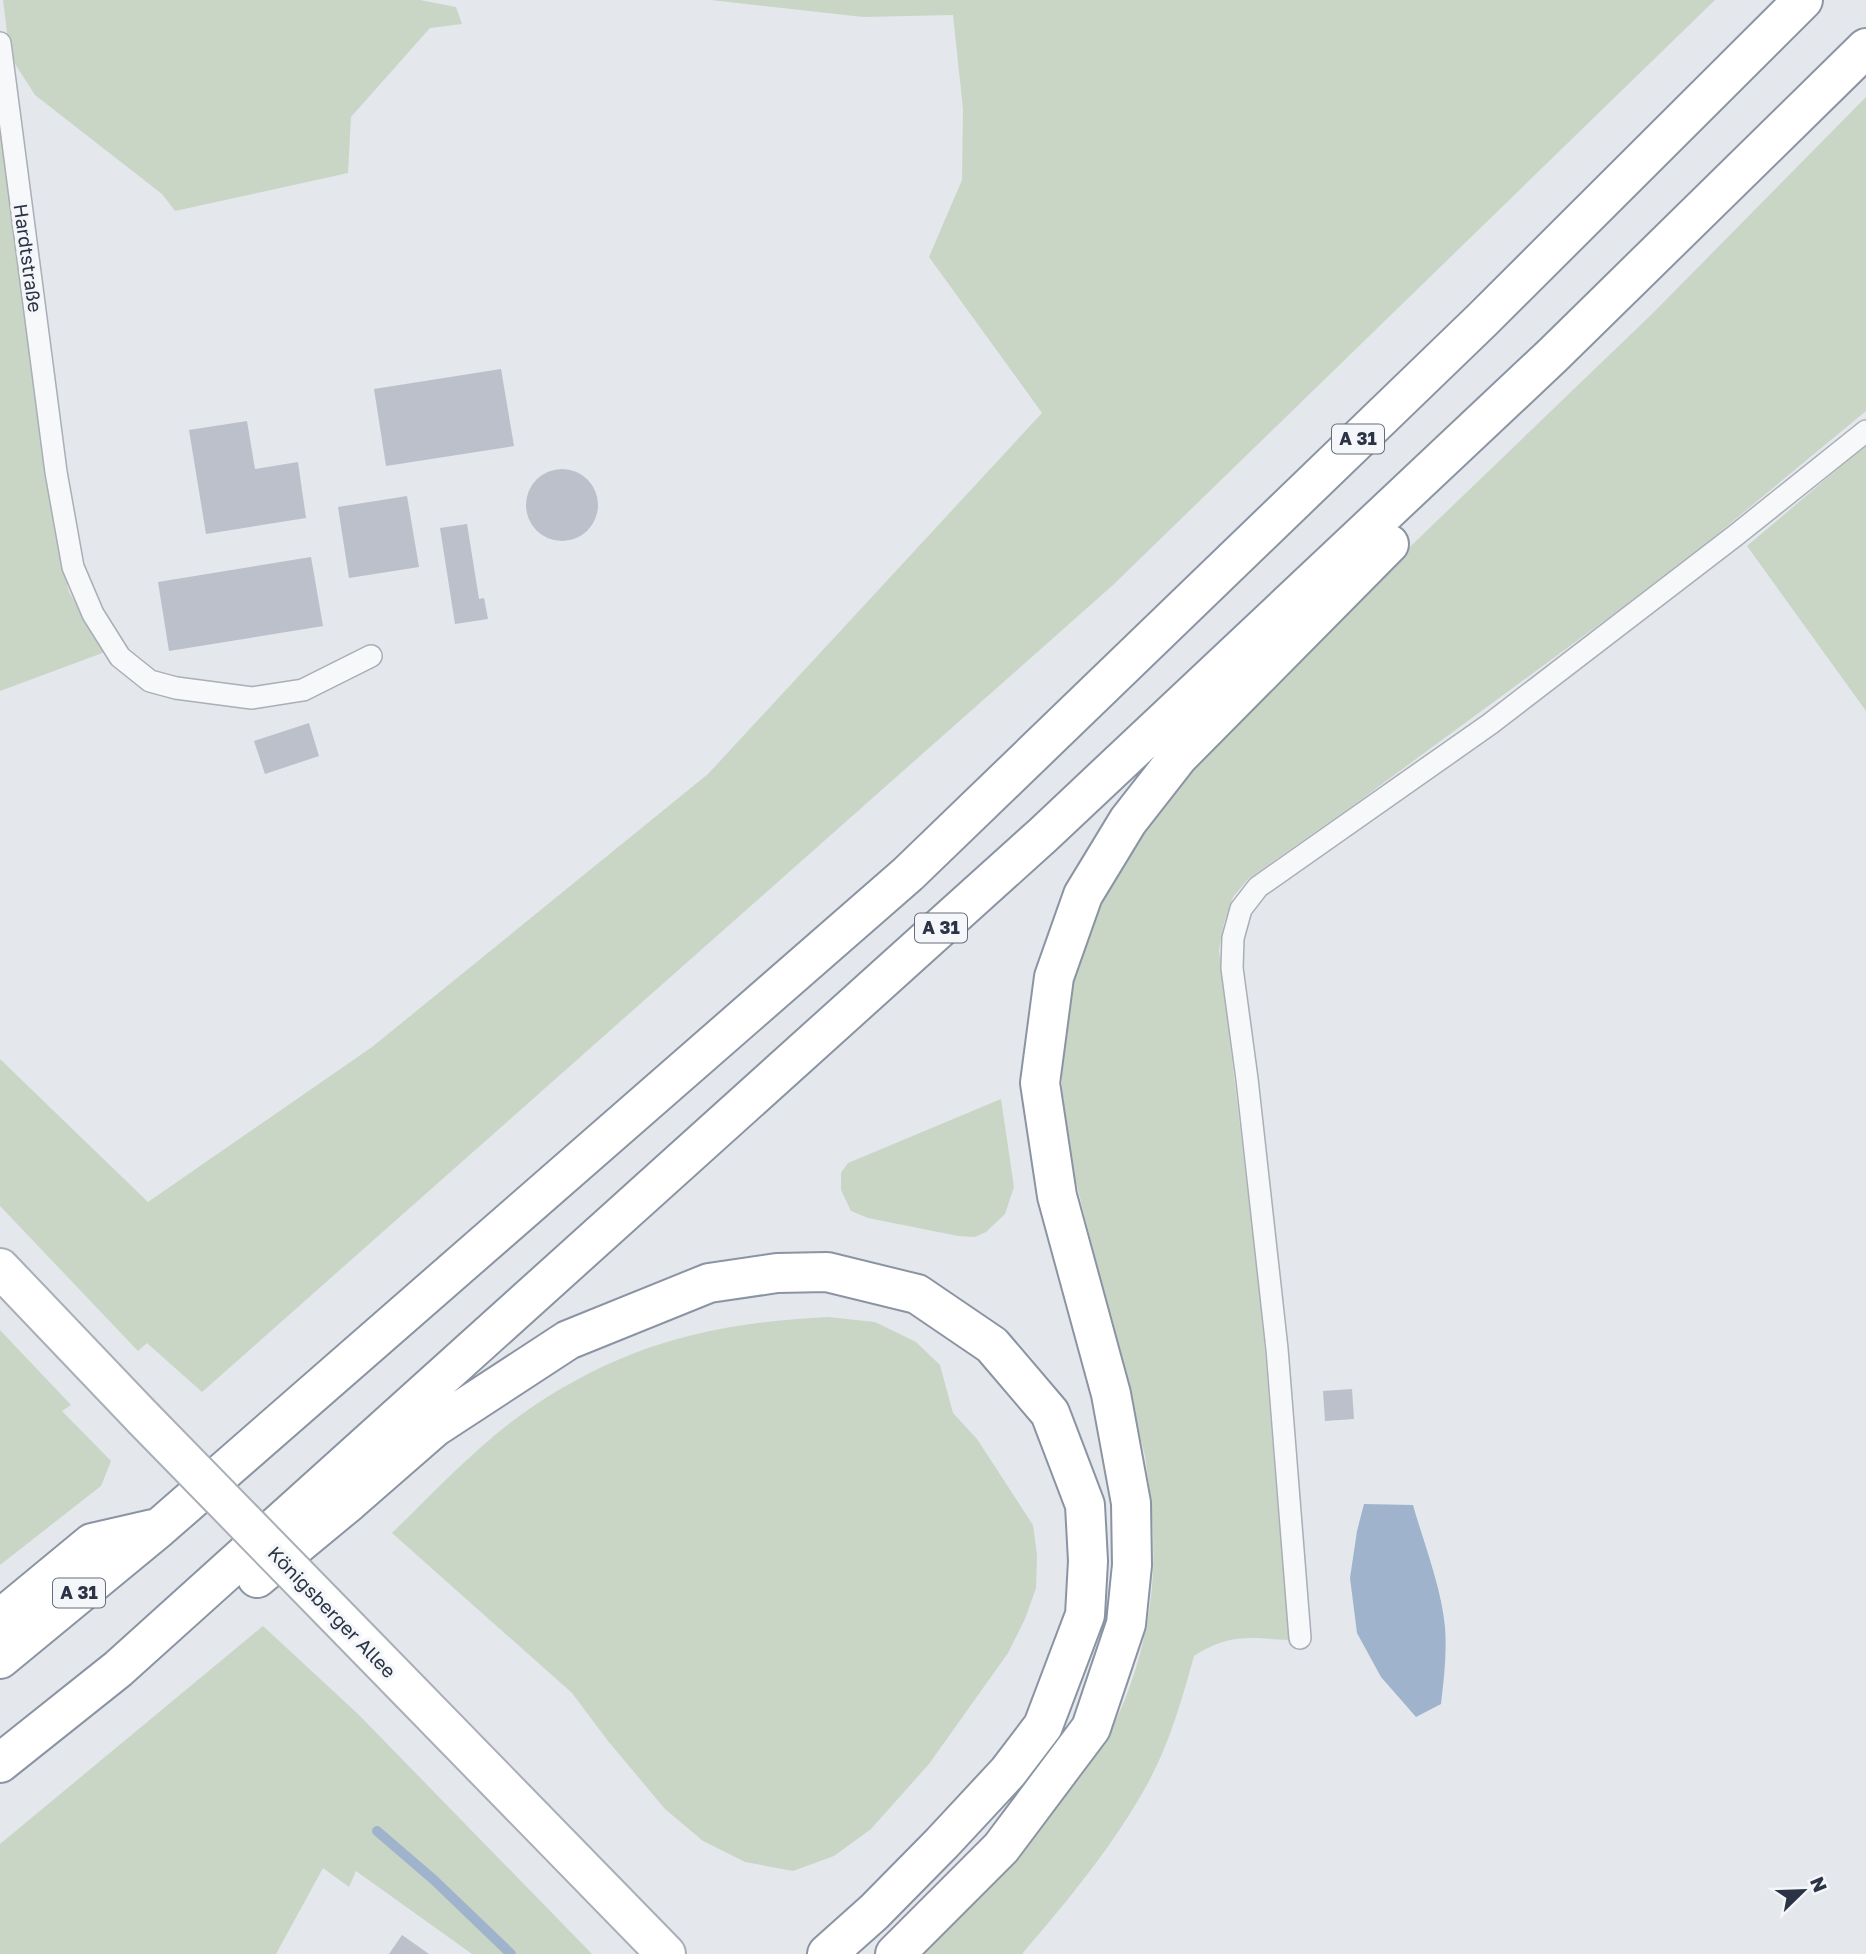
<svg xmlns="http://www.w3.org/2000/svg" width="1866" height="1954" viewBox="0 0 1866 1954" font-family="'Golos Text',sans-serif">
<rect width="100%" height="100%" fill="#e4e7ec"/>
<path fill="#c9d6c5" d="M3,0H420L456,7L462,24L430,28L351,117L348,173L175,211L162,194L35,95L10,56Z
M711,0H1715L1113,585L202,1392L147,1343L138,1351L0,1206V1059L148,1202L372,1047L708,774L1042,413L929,257L962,180L963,109L953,15L863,17Z
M1866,97V411L1715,536L1612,615L1348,809L1248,879L1233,897L1224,923L1219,950L1261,1303L1289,1640C1248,1638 1231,1633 1194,1656C1182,1699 1170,1742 1149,1781C1115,1844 1068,1900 1022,1954H925C971,1905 1018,1857 1059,1804C1078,1781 1097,1757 1111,1730C1131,1691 1144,1647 1150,1604C1157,1555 1152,1505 1145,1456L1071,1162L1062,1088L1061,1035L1077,952L1118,857L1206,743L1652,314Z
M0,109L57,543L69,592L105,652L0,691Z
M1866,445V711L1747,546Z
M1001,1099L1014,1187L1005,1214L986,1232L975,1237L958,1236L868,1218L851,1211L841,1190V1173L848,1163Z
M828,1317L875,1322L916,1342L940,1365L953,1413L977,1439L1033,1525L1037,1555L1036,1588L1025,1619L1008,1653L929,1764L871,1829L834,1856L793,1871L745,1862L703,1841L665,1809L608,1741L572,1693L392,1533C437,1489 482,1440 535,1405C631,1342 715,1323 828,1317Z
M0,1330L71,1405L62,1411L111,1461L101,1486L0,1565Z
M263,1626L358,1714L592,1954H472L356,1871L349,1887L323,1868L276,1954H0V1844Z"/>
<path fill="#9fb4cc" d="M1364,1504L1413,1505C1424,1544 1441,1586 1445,1627C1447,1654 1444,1678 1441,1704L1416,1717L1381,1677L1357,1633L1350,1578L1357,1531Z"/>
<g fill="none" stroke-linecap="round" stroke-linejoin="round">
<path stroke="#9fb4cc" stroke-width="10" d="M377,1831L434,1880L511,1954"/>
</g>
<path fill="#bbc0ca" d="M501,369L514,446L386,466L374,389Z
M247,421L255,469L298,462L306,518L206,534L189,430Z
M526 505a36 36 0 1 1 72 0a36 36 0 1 1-72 0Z
M407,496L419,567L349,578L338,507Z
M467,524L479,599L484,598L488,619L455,624L440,528Z
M311,557L323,626L169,651L158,582Z
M309,723L319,756L265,774L254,741Z
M1352,1389L1354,1419L1325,1421L1323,1391Z
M402,1935L429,1954H389Z"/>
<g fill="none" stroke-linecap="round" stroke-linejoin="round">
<g stroke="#a9aeb7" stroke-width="24">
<path id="lane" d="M0,43L56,472L73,567L93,614L120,657L150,681L176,688L252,698L303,690L371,656
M1300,1638L1277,1349L1247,1079L1232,968L1233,938L1241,909L1258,887L1490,724L1736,535L1866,431"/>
</g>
<g stroke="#a9aeb7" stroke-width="42">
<path id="secondary" d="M0,1268L143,1418
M350,1630L666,1954"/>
</g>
<g stroke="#8b94a3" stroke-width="42">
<path id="highway" d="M257,1578L349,1502L435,1427L568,1340L709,1283L777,1273L827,1272L917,1294L992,1345L1050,1413L1085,1505L1088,1561L1085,1615L1043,1726L1008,1772L942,1843L874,1912L827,1954
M0,1619L92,1543L153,1529
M0,1659L159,1528L908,874L1482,320L1803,0
M0,1763L118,1669L1043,835L1553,355L1866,48
M895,1954L1001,1848L1091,1728L1126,1624L1132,1565L1131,1503L1111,1394L1057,1196L1040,1083L1054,977L1083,895L1128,821L1178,757L1389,544"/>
</g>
<use href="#lane" stroke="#f7f8fa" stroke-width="21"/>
<use href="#secondary" stroke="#fff" stroke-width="38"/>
<use href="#highway" stroke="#fff" stroke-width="38"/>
<g stroke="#a9aeb7" stroke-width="42" stroke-linecap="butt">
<path id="secondary-bridge" d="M143,1418L350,1630"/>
</g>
<use href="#secondary-bridge" stroke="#fff" stroke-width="38"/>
</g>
<g text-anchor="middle" stroke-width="7" stroke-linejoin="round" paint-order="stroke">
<g fill="#f4f6f9" stroke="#676e7b" stroke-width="2">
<rect x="1332" y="424.5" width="52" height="29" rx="5"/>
<rect x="915" y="913.5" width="52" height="29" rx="5"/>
<rect x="53" y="1578.5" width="52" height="29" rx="5"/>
</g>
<g font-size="18" font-weight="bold" fill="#2b3445">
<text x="1358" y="445">A 31</text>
<text x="941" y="934">A 31</text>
<text x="79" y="1599">A 31</text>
</g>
<g font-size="19" fill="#2b3445" stroke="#f4f6f9">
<text transform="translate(28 258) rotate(82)" y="7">Hardtstraße</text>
<text transform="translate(332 1612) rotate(46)" y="7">Königsberger Allee</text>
</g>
</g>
<g transform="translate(1803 1891) rotate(67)" stroke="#f4f6f9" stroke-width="5" paint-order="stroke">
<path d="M0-5L12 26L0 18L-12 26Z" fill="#2b3445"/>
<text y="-10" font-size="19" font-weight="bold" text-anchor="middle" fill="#2b3445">N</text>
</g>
</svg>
